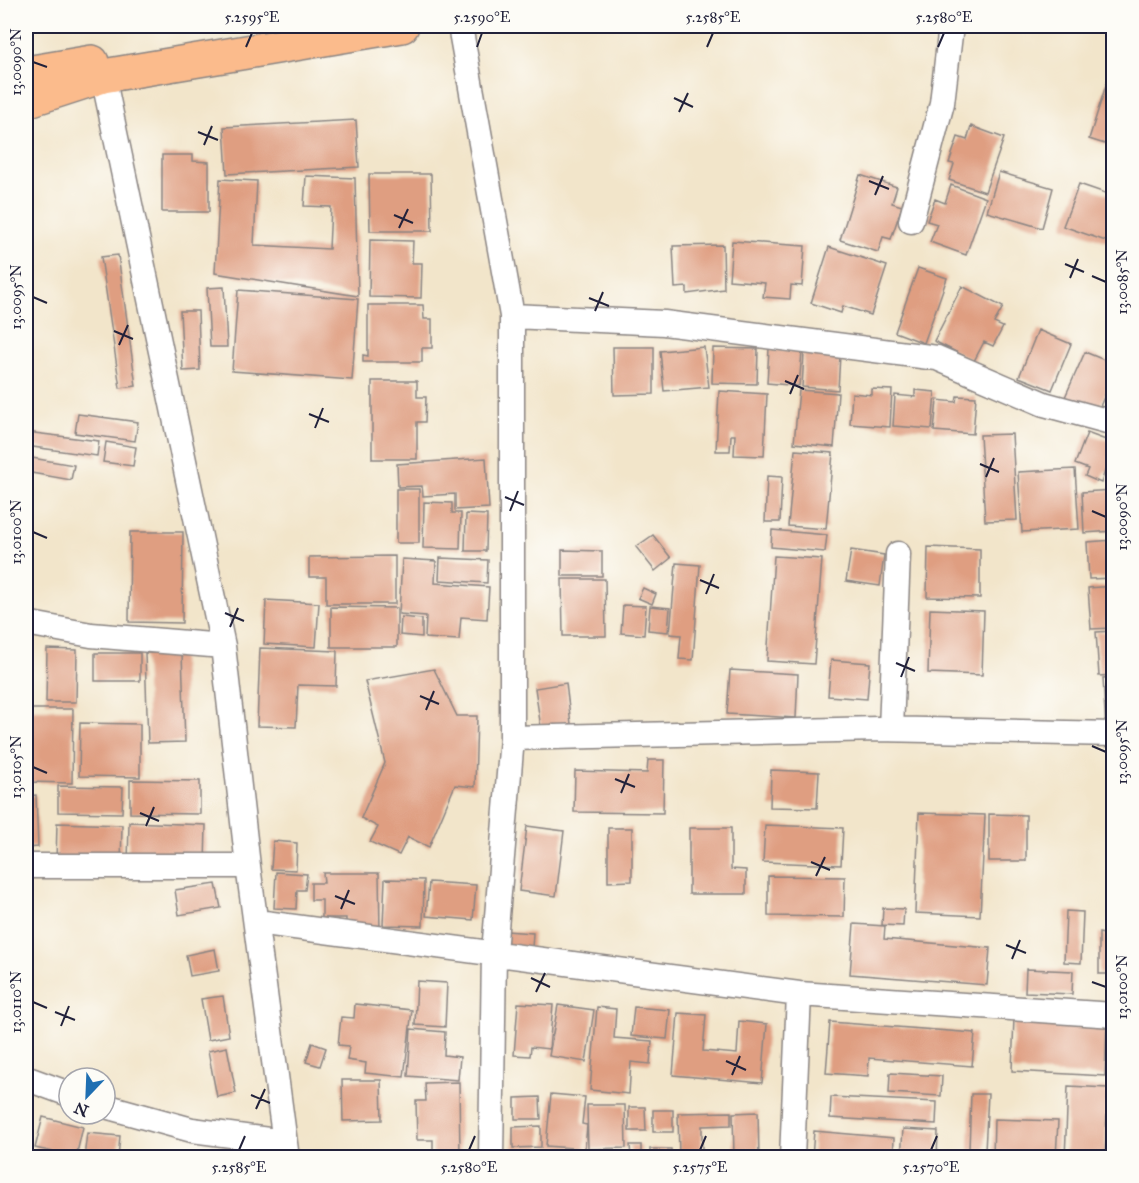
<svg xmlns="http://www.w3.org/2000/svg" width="1139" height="1183" viewBox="0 0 1139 1183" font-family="'IM FELL Great Primer',serif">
<rect width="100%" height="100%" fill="#fdfcf7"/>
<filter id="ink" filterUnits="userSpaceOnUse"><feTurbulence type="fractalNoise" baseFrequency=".0167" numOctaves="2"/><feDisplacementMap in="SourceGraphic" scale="12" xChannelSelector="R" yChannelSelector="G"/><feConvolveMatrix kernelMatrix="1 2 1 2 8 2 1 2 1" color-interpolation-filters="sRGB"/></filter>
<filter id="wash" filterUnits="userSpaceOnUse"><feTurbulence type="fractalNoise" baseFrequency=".008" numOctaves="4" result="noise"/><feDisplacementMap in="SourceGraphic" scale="24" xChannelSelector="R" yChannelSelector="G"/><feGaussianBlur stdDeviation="1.35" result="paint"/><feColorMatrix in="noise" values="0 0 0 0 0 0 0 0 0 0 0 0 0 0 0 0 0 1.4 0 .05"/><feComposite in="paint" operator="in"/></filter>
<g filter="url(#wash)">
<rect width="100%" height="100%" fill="#f2e5ca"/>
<g id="blocks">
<path fill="#df9e81" d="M1107,82L1114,84V147L1089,139Z
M356,120L359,167L227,174L224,127Z
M971,126L1004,138L985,192L949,180L954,164L949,163L958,137L967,140Z
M162,155H193V161L209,162V212H162Z
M999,172L1053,188L1042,228L987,212Z
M369,174H431L432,231H370Z
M860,175L897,187L892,203L902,206L891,239L883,237L878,252L840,240Z
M306,176L355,178L358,296L215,273L220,179L257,181L254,245L329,249L331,207L304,206Z
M1079,184L1114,196V244L1063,226Z
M951,185L986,198L966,255L930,242L937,224L927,221L935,199L945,203Z
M370,240L413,241L412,263H422L421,298L369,297Z
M732,241L805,246L802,286L791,285L790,299L763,297L765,283L729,280Z
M723,245L724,289L687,294V287L675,288L673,246Z
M829,247L887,266L871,315L843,306L841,313L811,303Z
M118,255L136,386L120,388L101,257Z
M918,268L947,278L924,343L895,332Z
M962,286L1003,307L994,323L1003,327L993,346L984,342L974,361L934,341Z
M224,287L227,347H210L207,288Z
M238,290L358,299L352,380L232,371Z
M368,305H423L424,319H432V348H422V362H363V355L368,356Z
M180,311H198L200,370L183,371Z
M1038,330L1071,344L1052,390L1019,377Z
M613,347H654V394L614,395Z
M704,347L709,387L664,391L660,351Z
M713,348L758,349L757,384L712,383Z
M769,349L802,352L799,386L767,383Z
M1085,352L1114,364V374L1098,411L1065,397Z
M804,353L840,355L838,390L802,387Z
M372,381H417V397H426L425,422H417V459H372Z
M872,389L892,390L890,427L850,424L852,393L872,395Z
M799,390L838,393L834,447L794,443Z
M915,390L935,392L932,429L893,426L895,395L915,397Z
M1113,390H1114V414L1106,412Z
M719,391L767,394L764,456L734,455L735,435H731L730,451H716Z
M957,396L976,397L973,434L934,431L937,400L956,402Z
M78,414L138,422L135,441L75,433Z
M26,432L99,441L97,456L26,446Z
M1087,433L1114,443V473L1105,471L1101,483L1085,476L1088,469L1075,464Z
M1012,434L1017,520L985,521L980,435Z
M106,442L136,447L133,466L103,462Z
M795,450L833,453L826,529L788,526Z
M26,457L74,465L71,480L26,472Z
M486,458L489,508L455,510V494L423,496L422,486L398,487L397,464Z
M1075,469L1079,529L1022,532L1018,472Z
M767,476L782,477L780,522H765Z
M396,489H419V543H396Z
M1114,490V531L1084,533L1082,492Z
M424,502L452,503V513H461L460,549L423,548Z
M466,514L487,515L486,551H465Z
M772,530L827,535L825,552L771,547Z
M130,532H183L182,623L129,622Z
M653,535L671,558L655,571L636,547Z
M1114,540V578L1089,579L1087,542Z
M928,547L980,549V598L927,597Z
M562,550L602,551V576H562Z
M851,550L884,555L880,586L846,581Z
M395,556V604H326V577H309V557Z
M774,556L822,559L814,664L767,661Z
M440,558L488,560L487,583L439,580Z
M402,559L436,561L435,583L489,587L487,619L461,617L459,640L425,638L426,616L399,614Z
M676,563L700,565L693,660L679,659L681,635L670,634Z
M562,579H605L606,636H563Z
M1114,586V628L1091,629L1088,588Z
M643,588L656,594L652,604L638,598Z
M266,600L319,603L316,647L264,644Z
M623,605L646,606L644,635L621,633Z
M650,606L670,608L668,632L648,630Z
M331,607L397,608V647H331Z
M930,609L984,611L982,675L928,673Z
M401,617L422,619V637L400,635Z
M1114,631V675L1099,676L1096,632Z
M260,648L337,651L336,686L298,685L296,727L257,726Z
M47,649L77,650L76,702H46Z
M95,653H140V681H95Z
M145,653H182L185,742L148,743Z
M831,660L870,663L867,699L828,696Z
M434,669L457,716H477L475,787L455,785L429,847L408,837L399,855L370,842L378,827L361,818L385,763L365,681Z
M730,670L798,674L796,718L727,714Z
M1114,677V730L1106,731L1103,678Z
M566,683L571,724L541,728L535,688Z
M26,709H73L72,783L26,782Z
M80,723L140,724V777L79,776Z
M648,760H664L663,813L574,812L575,771L647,773Z
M771,770L819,772L817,808L770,807Z
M130,780L200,781V814L130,813Z
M58,786L123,787L122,813L58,812Z
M36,795L38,847L26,848V796Z
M919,813L985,815L980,916L915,913Z
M989,814L1026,815V861H989Z
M129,822L206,825L205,865L128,863Z
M57,823L122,825L121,864L56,862Z
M765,825L843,828L841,865L763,862Z
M527,826L564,831L556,896L519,891Z
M608,828H632V881L608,882Z
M689,828H731V869L746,870V894H689Z
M273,841L297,843L296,870L271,869Z
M276,872L307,874L305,890H297L296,909L274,908Z
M323,873H379L380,932H346V918H322V900H311V883H324Z
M768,876L845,877L844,917L768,916Z
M385,879L424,880L423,926L383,925Z
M429,882L476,885L473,920L426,916Z
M216,884L221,908L179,915L175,890Z
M883,908L904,909L903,926L882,925Z
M1066,911L1083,912L1081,963L1064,962Z
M1110,914H1114V933H1110Z
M854,924L885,926L884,939L990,948L987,985L850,974Z
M506,931L533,933L532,948L505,945Z
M1099,933L1114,936V974H1099Z
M215,949L219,971L190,976L186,955Z
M1026,969L1073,971L1072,994L1025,992Z
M417,981L447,983L445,1027L415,1025Z
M223,996L229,1036L208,1040L201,999Z
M518,1003L553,1005L549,1049L531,1047L530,1056L514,1055Z
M355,1004L412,1010L404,1077L365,1073L366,1063L347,1060L349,1046L338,1045L341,1017L354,1018Z
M558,1005L594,1010L586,1062L549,1056Z
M597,1007L616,1009L614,1038L652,1041L650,1064L631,1062L629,1094L590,1090Z
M634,1007L670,1010L667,1039L631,1036Z
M678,1013L706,1015L703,1051L737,1054L739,1021L767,1024L762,1083L673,1075Z
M1014,1017L1107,1021L1105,1076L1012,1071Z
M830,1022L975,1033L972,1066L869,1058L868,1076L826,1073Z
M411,1029L445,1032L444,1055L460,1057L458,1080L408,1076Z
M312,1043L326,1048L320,1066L306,1062Z
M227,1047L236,1093L217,1097L208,1051Z
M890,1073L942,1076L941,1096L889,1093Z
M342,1080H381L382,1120L343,1121Z
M459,1082L460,1158H433V1140H417L416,1101H426L425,1083Z
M1068,1086L1108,1088L1105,1158H1065Z
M551,1094L585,1097L582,1124L587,1125L585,1149L546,1146Z
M971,1094H988L985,1151L969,1150Z
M540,1097L541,1119H515V1098Z
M831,1097L937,1102L936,1124L830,1118Z
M587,1105H625L626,1148L588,1149Z
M629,1107H645L646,1131H629Z
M653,1110H673V1132H653Z
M731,1112V1125L702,1126V1154H733V1158H679L678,1113Z
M758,1112L759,1158H734L733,1113Z
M43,1117L83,1127L76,1157L35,1148Z
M994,1119L1058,1121L1056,1158H993Z
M541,1126V1147L513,1148V1127Z
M903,1129L938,1131L937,1158H901Z
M814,1131L894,1138L893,1158H812Z
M87,1133L120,1136L118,1158H84Z
M630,1145H641V1158H631Z
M650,1149H671V1158H650Z
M227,1153L228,1158H207V1156Z
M618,1153V1158H557V1154Z
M517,1154H548V1158H517Z"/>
</g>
</g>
<g filter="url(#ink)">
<use href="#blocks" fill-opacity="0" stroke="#8a8482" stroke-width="1.5"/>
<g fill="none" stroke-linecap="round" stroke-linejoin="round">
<g stroke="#8a8482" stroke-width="27">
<path id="minor" d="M460,26L512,316V738L494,952L491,1158
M103,76L223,646L248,866L287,1158
M911,221L942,103L951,26
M512,316L664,323L937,358L1044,404L1114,423
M26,623L91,635L223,646
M891,729L898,554
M512,738L878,729L1114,734
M26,866H248
M257,922L799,994L1114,1015
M28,1079L69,1094
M105,1106L192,1130L284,1142
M792,1158L799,994"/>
</g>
<g stroke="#8a8482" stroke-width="36">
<path id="primary" d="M26,73L92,62
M26,101L103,76L402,26"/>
</g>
<use href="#minor" stroke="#fff" stroke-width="24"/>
<use href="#primary" stroke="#fbbb8c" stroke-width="33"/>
</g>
</g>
<path fill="none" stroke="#22223b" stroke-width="2" d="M246,47L252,33M477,47L482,33M707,47L713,33M938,47L944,33M33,62L47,67M674,98L693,107M679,112L688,93M198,132L218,140M204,145L212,126M869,181L889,189M875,195L883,176M394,215L413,223M399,228L408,209M1065,264L1084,272M1092,276L1106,282M1070,278L1078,259M33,297L47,303M589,298L609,306M595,311L603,292M114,331L133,339M119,345L128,325M785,381L804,389M790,394L798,375M309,414L329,422M315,428L323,408M980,464L999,472M986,477L994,458M505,497L524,505M510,511L518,491M1092,511L1106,517M33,532L47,538M700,580L719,588M706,594L714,574M225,613L244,621M230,627L238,608M896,663L915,671M901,677L909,657M420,696L439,704M426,710L434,691M1092,746L1106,752M33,767L47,773M615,779L635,787M621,793L629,774M140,813L159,821M146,826L154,807M811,862L830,870M816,876L825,857M335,896L355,904M341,909L349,890M1006,945L1026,953M1012,959L1020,940M531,978L550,987M1092,982L1106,987M536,992L545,973M33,1002L47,1008M55,1012L75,1020M61,1026L69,1006M726,1061L746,1070M732,1075L740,1056M251,1095L270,1103M256,1109L265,1089M239,1150L245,1136M469,1150L475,1136M700,1150L706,1136M931,1150L937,1136"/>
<rect width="1139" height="1183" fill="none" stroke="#fdfcf7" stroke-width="66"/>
<g transform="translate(87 1096) rotate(203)"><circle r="28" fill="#fdfcf7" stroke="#a5a5ac" stroke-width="1.5"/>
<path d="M0-4.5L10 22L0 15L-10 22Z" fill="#1f6fb2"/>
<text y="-9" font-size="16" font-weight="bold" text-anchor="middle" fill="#22223b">N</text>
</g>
<rect x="33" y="33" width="1073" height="1117" fill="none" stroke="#22223b" stroke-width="2"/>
<g font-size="15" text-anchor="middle" fill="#22223b">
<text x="252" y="22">5.2595°E</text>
<text x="482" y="22">5.2590°E</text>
<text x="713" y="22">5.2585°E</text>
<text x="944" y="22">5.2580°E</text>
<text transform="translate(16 62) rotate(-90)" y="5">13.0090°N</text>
<text transform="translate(1122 282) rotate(-90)" y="5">13.0085°N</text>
<text transform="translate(16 297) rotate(-90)" y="5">13.0095°N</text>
<text transform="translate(1122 517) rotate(-90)" y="5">13.0090°N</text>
<text transform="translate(16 532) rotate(-90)" y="5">13.0100°N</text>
<text transform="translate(1122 752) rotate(-90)" y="5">13.0095°N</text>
<text transform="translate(16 767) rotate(-90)" y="5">13.0105°N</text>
<text transform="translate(1122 987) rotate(-90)" y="5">13.0100°N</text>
<text transform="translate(16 1002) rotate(-90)" y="5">13.0110°N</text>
<text x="239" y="1172">5.2585°E</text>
<text x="469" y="1172">5.2580°E</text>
<text x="700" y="1172">5.2575°E</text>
<text x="931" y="1172">5.2570°E</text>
</g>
</svg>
